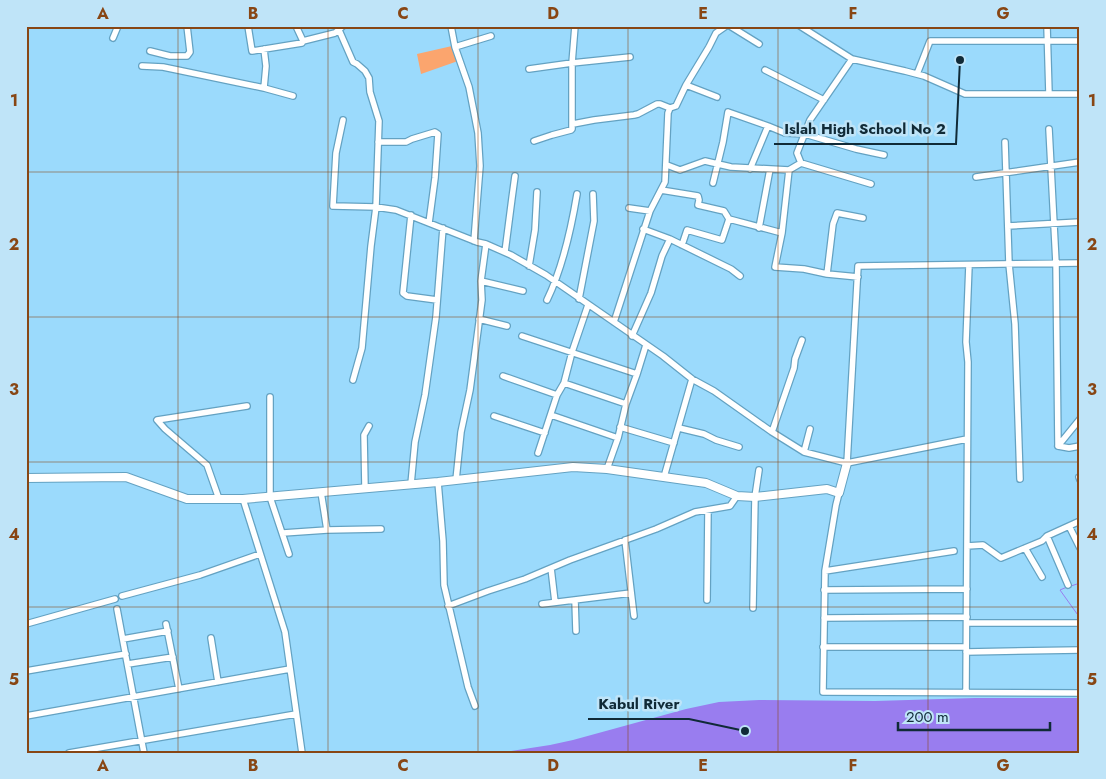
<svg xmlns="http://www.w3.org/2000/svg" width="1106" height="779" viewBox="0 0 1106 779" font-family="Jost,sans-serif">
<rect width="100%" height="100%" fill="#9bdafc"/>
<path fill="#fba56e" d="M452,46L458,61L421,74L417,54Z"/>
<path fill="#997def" d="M975,698H1080V753H499L550,745L573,740L686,709L719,702L759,700L875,701Z"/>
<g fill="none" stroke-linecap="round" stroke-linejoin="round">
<path stroke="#997def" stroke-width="1" d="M1071,586L1080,583
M1067,587L1060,590L1080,618"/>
<g stroke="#64a2c2" stroke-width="8">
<path id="street" d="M248,26L252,51L302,43L303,41L335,33L343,26
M296,26L303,41
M451,26L455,47L469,87L478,133L480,166L474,241
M730,26L759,44
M800,26L852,59L905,71L924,76L965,94H1080
M1047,26L1049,94
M339,30L353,62L357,64L365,71L369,78L370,92L379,121L376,207L371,246L362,348L353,380
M113,38L118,26
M455,47L491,36
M264,49L266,66L264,88
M150,51L170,56H187L190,52L187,26
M142,66L163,67L264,88L293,96
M529,69L572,63L630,57
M765,70L824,100
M917,74L930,41H1080
M686,85L717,97
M343,120L336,153L333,206L376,207L396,210L477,242L486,244L511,255L546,275L663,356L692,379L714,391L772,432L804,452L847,463L967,439
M573,124L594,120L634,115L638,114L657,104H660L670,108
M1049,129L1056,263L1058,446
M534,141L552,135L571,130L572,129V63L575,26
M378,142H406L412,139L435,132L438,134L435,178L429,223
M1005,142L1009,264L1015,324L1020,479
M801,163L797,153L810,120L852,59
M667,165L680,170L705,161L731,167L789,170L801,163L871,184
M750,169L768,126
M789,170L782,233L775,267L804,269L827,274L858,277
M976,177L1080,162
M713,183L723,142L728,112L768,126L785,133L805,134L856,149L884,155
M661,190L698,196L699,200L698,205L724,211L729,219L722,240L687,230L682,245
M629,208L650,211
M411,215L403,293L407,296L437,300
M729,219L782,233
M1008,226L1080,222
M759,228L770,169
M643,229L670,239L731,269L740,276
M505,252L512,198L515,176
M529,266L535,230L537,192
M827,274L833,224L837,213L863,218
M481,281L523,291
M579,299L594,221L593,194
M547,300C563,267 571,230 577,194
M479,319L507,326
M614,322L650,211L665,182L668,113L670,108L676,106L686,85L709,47L716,33L726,26
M522,336L637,374
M632,336L651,293L662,256L670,239
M503,376L557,395
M564,383L626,404
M270,397V497L289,554
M551,415L618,438
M494,416L545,433
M620,427L674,443
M679,428L704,434L716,440L739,447
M772,432L794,368L795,359L802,340
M1058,446L1080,419
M1058,446L1069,448L1080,446
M804,452L810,429
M538,453L557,395L564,383L572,352L588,305
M847,463L858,266L1080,263
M607,469L618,438L626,404L637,374L646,345
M664,477L692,379
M1079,477L1080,480
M456,480L461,432L470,390L482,300L481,281L486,244
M438,482L443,541L444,585L468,687L475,706
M411,484L415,442L425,395L436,317L443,228
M365,488L364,435L369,426
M321,492L327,530
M839,493L836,505L825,571L823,692L1080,693
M219,499L207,465L165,429L157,420L247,406
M243,499L285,632L302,753
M1069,526L1080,548
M283,533L327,530L381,529
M1047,536L1068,585
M625,540L634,616
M967,546L983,545L1001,558L1042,541L1047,536L1080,521
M1025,548L1042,577
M551,568L555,602
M825,571L954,551
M824,590L967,589
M122,596L200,575L260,554
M575,600L576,631
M707,600L708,510
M542,604L631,593
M448,606L488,591L525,579L570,560L656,529L695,512L730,506L737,496
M753,608L755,497L759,470
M117,609L144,753
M824,618L967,617
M967,623H1078
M26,624L115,599
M166,624L179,689
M211,638L218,682
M123,639L168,631
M823,647H966
M966,652L1080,650
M128,664L173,657
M26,671L126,654
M966,692L968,362L966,342L969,265
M26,716L290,669
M69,753L296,714"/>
</g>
<g stroke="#64a2c2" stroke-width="10">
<path id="secondary" d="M26,478L126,477L187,499H243L438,482L573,467L607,469L706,483L737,496L755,497L827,489L839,493L847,463"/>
</g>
<use href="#street" stroke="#fff" stroke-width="5.5"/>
<use href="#secondary" stroke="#fff" stroke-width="8"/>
</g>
<path fill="none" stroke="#884614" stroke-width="1" stroke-opacity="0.55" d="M178,26V753M328,26V753M478,26V753M628,26V753M778,26V753M928,26V753M26,172H1080M26,317H1080M26,462H1080M26,607H1080"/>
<path fill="none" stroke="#102a37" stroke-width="2" d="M960 60L956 144H774M745 731L689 719H588"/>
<g fill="#102a37" stroke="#bfe4f8" stroke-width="2">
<circle cx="960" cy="60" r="5"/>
<circle cx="745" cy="731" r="5"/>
</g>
<g font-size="15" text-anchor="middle" font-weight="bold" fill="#102a37" stroke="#bfe4f8" stroke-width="5" stroke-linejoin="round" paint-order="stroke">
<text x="865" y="134">Islah High School No 2</text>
<text x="639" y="709">Kabul River</text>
</g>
<rect width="1106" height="779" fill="none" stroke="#bfe4f8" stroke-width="55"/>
<path d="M898 722v8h152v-8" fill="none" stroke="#102a37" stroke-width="2.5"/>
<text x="906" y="722" font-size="15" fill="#102a37" stroke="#bfe4f8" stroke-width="4" paint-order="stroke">200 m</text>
<rect x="28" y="28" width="1050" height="724" fill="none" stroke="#884614" stroke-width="2"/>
<g font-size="16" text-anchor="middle" font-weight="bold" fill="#884614">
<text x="103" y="19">A</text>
<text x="253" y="19">B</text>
<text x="403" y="19">C</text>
<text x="553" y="19">D</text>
<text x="703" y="19">E</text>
<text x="853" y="19">F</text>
<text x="1003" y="19">G</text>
<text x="14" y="106">1</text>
<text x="1092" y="106">1</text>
<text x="14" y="250">2</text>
<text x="1092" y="250">2</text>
<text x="14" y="395">3</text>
<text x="1092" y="395">3</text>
<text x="14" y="540">4</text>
<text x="1092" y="540">4</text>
<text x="14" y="685">5</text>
<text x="1092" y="685">5</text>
<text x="103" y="771">A</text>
<text x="253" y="771">B</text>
<text x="403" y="771">C</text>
<text x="553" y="771">D</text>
<text x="703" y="771">E</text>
<text x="853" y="771">F</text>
<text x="1003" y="771">G</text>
</g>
</svg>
